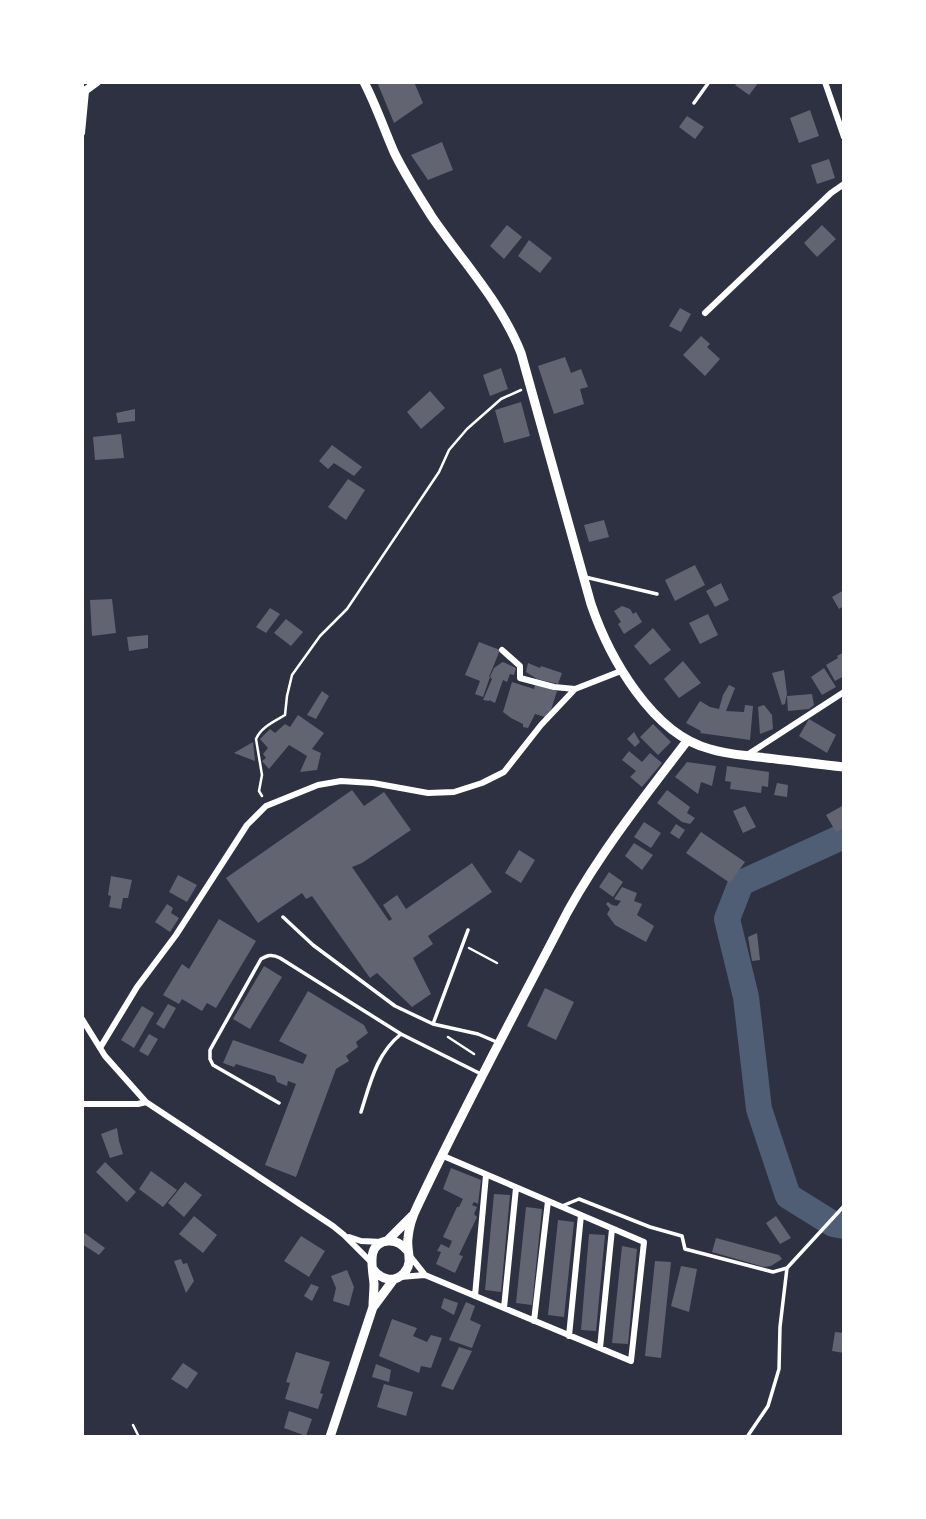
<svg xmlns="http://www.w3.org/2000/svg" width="926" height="1519" viewBox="0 0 926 1519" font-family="Figtree,sans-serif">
<rect width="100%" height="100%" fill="#2d3142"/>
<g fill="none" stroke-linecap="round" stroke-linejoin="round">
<path stroke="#4f5d75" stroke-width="26" d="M844,836L741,883L727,919L746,997L759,1109L788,1196L833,1224L844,1226"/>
</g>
<path fill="#626471" d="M377,82H414L423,103L394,123Z
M738,82H759L749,95L735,85Z
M810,110L819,136L799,143L790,118Z
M687,116L704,127L695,139L679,127Z
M442,142L453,170L428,180L411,155Z
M829,159L835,178L817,184L811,165Z
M507,225L522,237L504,259L490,246Z
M822,225L836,239L817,257L804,243Z
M529,240L552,258L540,273L518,256Z
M680,308L691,314L681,332L669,326Z
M701,336L710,344L707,347L720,359L705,376L683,355Z
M565,357L571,373L581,369L588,387L580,389L584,404L554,414L538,366Z
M501,368L508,389L490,396L483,375Z
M430,391L445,408L421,429L407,412Z
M521,402L530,436L504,443L495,410Z
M135,409V421L118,423L116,413Z
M121,434L124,458L95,460L93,437Z
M332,445L362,467L354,476L334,463L328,469L319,461Z
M348,479L365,490L346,520L328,507Z
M604,520L609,537L589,542L584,525Z
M695,565L705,585L675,601L665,580Z
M721,583L729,600L715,607L706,591Z
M844,590V606L839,609L832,597Z
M112,599L116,633L92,636L90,600Z
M622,606L630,609L633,614L636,612L642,622L624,634L618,624L621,622L614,611Z
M270,608L280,614L266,633L256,627Z
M708,614L718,635L700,644L689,623Z
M286,619L303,632L291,646L274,633Z
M653,628L671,650L650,665L634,646Z
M148,635V648L129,651L127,637Z
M479,642L500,650L489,677H490L494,668L501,663L503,662L516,668L514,675L510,674L507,682L503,680L495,703L489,700V701L483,700L492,679L490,677L483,697L475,694L480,681L465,675Z
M844,652V676L835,681L826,665L838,658L837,656Z
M683,661L701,683L679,698L664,679Z
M528,663L540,668L541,666L562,673L558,684L537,679L526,672Z
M824,668L836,687L822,695L811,677Z
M784,670L787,694L785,704L782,705L772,673Z
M512,682L534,689L535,685L557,691L551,710L545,717L535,714L528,728L523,727V724L511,718L503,712Z
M729,685L735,688L726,711L744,712L745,705L753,706L750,740L700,733L701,731L686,723L700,701L710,707L719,709L723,695Z
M322,691L329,696L316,719L307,715Z
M812,694L814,705L809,709L788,711L787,696Z
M764,705L772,715L773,729L760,734L758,707Z
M298,715L324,733L312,749L321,753L317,770L300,772L307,756L289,745L269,769L262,761L266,758L263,754L268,748L260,739L270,729L275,733L285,724L290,727Z
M809,719L836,735L827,753L799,736Z
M653,724L671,742L658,755L640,737Z
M634,732L640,742L635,747L627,739Z
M253,742L255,761L234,753Z
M629,751L642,762L650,753L662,763L642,787L630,777L636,771L622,760Z
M687,762L716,766L712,786L701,782L698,794L675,777Z
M727,766L769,772L768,787L762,786L761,793L730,789L731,782L725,781Z
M777,783L788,785L787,797L774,795Z
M352,790L364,806L384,792L411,830L362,863L352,867L389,921L392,919L383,905L397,895L406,909L472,863L492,892L428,936L433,944L413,958L431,994L412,1007L377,973L370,978L312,896L306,899L302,893L258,923L226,878Z
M667,790L690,807L687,813L695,818L690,824L682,822L657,803Z
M844,805V828L836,832L826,815Z
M745,806L756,827L743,833L733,811Z
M644,822L661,833L651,848L634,837Z
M676,824L685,830L679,839L670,833Z
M701,832L745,862L730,883L686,853Z
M634,843L653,855L642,870L625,856Z
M519,850L535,860L521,883L505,873Z
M609,872L623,882L613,897L599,887Z
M178,875L197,885L187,902L169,892Z
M111,876L132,880L128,898H123L121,909L109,907L111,896L108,895Z
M622,887L637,893L634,901L642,904L637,915L654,926L646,942L615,925L607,914L610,909L606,904L608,902L612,905L617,906L621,901L614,899Z
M167,904L173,908L171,913L179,918L170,932L155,922Z
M219,919L256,941L216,1008L207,1003L202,1011L182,999L179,1004L163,995L182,964L189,969Z
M757,933L760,960L752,961L748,937Z
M264,966L282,977L250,1029L233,1019Z
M545,988L574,1002L556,1040L527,1026Z
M308,991L364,1025L368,1033L356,1042L358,1047L346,1056L349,1061L336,1069L296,1177L265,1165L296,1084L288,1081L287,1086L277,1082L275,1076L236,1064L234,1067L223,1063L233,1040L303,1064L307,1055L279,1041Z
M168,1004L176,1008L164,1029L156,1024Z
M142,1006L154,1013L134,1048L121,1040Z
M149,1034L158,1039L148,1056L139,1051Z
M117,1128L119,1141L123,1154L110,1158L101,1134Z
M105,1162L136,1192L127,1202L96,1172Z
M451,1168L481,1180L478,1204L474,1202L472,1205L477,1207L474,1214L477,1217L459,1255L463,1256L455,1273L436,1264L441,1252L437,1251L441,1244L449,1248L452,1241L443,1237L457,1207H459L463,1199L443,1189Z
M151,1171L177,1190L163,1207L139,1189Z
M185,1182L202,1195L184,1217L168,1203Z
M494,1194L510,1195L501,1292L485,1290Z
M526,1207L542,1209L532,1305L516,1303Z
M194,1216L217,1235L203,1253L179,1234Z
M776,1216L791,1238L780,1244L766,1223Z
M558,1220L574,1222L564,1317L548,1315Z
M83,1232L105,1248L99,1255L82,1244Z
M589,1234L605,1235L596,1331L581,1330Z
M301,1236L325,1251L309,1277L284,1261Z
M716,1238L779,1255L782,1259L771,1266L764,1267L712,1252Z
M622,1246L637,1249L628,1344L612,1343Z
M181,1259L183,1264L187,1263L194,1281L186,1293L174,1261Z
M655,1261L671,1262L661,1358L645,1356Z
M681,1266L697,1269L689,1312L671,1306Z
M347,1270L354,1287L349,1306L333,1301L336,1288L331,1276Z
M311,1284L319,1287L312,1301L304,1296Z
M444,1298L458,1303L454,1315L441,1308Z
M466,1302L475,1306L470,1320L481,1325L472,1348L449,1340Z
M392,1319L417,1328L413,1336L427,1342L431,1335L442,1338L431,1368L421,1366L419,1373L379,1356Z
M835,1332L844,1333V1353L832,1351Z
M459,1347L472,1351L453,1390L441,1386Z
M296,1352L330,1362L320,1393L323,1394L318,1409L285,1399L290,1383L286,1382Z
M183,1363L198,1373L187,1389L171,1379Z
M376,1364L391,1370L389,1382L372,1377Z
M384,1384L413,1392L406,1416L377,1407Z
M289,1411L312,1419L306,1436L284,1428Z"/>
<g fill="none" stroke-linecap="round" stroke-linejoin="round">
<path stroke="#fff" stroke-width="2.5" d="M262,796L259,791L262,775L256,739C261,727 275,721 285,715L287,696L292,675L320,636L347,609L439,472L449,450L467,429L501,399L521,390
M469,948L497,963
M448,1037L474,1054
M133,1425L139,1437"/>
<path stroke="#fff" stroke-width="3.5" d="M694,103L709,82
M585,577L657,594
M283,917L313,945L395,1006L433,1024
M468,930L433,1024L478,1034L499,1043
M279,1103L213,1065L210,1059V1050L261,959C268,955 272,954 280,958L401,1034
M361,1112C370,1084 376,1054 401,1034L481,1074
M562,1206L579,1199L650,1227L682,1236L685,1249L773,1272L787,1268L844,1206
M747,1437L768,1406L779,1369L780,1327L787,1268"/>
<path stroke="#fff" stroke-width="6" d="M825,82L844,137
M82,133L86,91
M705,313L831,193L844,184
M502,650L520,666V678L554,687L575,689
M747,755L844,692
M82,1019L105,1056L146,1102L333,1226L344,1235L371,1262
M100,1048L137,987L176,935L247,825L266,806L318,785L341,781L373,783L428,793L454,792L482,783L504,772L541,725L575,689L621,671
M82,1104H138L146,1102
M349,1237L361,1241L382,1242
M410,1256L425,1275L631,1361L644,1242L441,1155
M400,1277L425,1275
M475,1296L486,1175
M504,1308L516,1188
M534,1321L548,1201
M569,1336L581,1215
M600,1348L612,1229"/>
<path stroke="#fff" stroke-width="8" d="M82,93L97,82"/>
<path stroke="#fff" stroke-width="9" d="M364,82C376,105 384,129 394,152C405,175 419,196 432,217C463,262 501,302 521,353L591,604C609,657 652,734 710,749C725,754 742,755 758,757C787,760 815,764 844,767
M387,1241L412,1216
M373,1269C380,1279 394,1284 404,1273C414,1263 406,1250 408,1238C409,1227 412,1217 417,1207C464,1107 517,1009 568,911C602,850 645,796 687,741
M374,1306L394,1279
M330,1437L373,1307C373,1299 374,1292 374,1284C373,1269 365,1243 388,1241C397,1240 403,1245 408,1251"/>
</g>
<rect width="926" height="1519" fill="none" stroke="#ffffff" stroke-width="168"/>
</svg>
